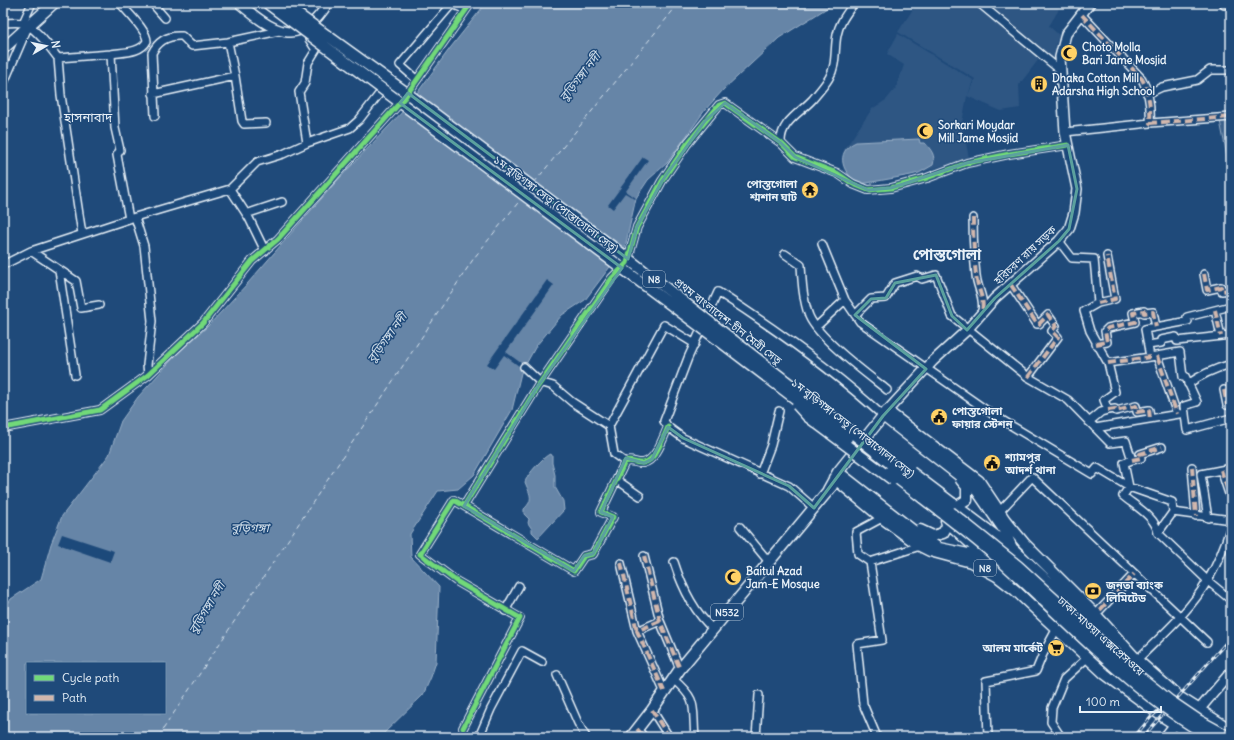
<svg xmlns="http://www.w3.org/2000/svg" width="1234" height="740" viewBox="0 0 1234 740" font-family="Delius,'Noto Sans Bengali',sans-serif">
<rect width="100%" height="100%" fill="#1f4a7a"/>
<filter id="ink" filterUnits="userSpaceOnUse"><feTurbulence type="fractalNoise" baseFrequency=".025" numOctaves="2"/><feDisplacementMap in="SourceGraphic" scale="8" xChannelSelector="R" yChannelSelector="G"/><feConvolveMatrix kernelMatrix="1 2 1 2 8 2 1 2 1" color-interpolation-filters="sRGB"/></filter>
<g filter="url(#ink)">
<path fill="#2e5683" d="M917,3H977L987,11L994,3H1055L1059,6L1058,11L1049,26L1060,36L1056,43L1054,60L1042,55L1019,85L1020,108L1001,111L967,96L962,123L969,158L913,175L862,185L851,180L844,171L842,161L844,150L872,109L886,100L896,88L904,65L887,54L898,34L973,80L968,95L975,79L898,32Z"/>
<path fill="#3c628c" stroke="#92aac2" d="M1231,120V188L1225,146L1220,121Z"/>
<path fill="#6685a7" stroke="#9ab0c7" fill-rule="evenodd" d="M486,3H835L779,38L724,89L705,110L667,163L648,180L636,198L625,247L585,300L562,315L536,346L521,373L512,410L474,475L458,489L438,491L410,534L411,557L439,587L436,662L431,677L423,695L380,737H3V612L11,599L41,579L51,544L62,516L109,455L121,421L138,397L177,354L208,326L248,283L335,183L406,108L451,47ZM27,663H165V713H27Z
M919,139L920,143H925C931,150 936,155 933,165L919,173L911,175L861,184C843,176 833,152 856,142Z
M550,454L552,455V463L555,475V487L563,501L564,510L538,538L532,532V529L528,523L529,519L524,514V509C535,499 529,493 525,482C527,475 544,456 550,454Z"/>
<path fill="#1f4a7a" d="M643,157L648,160L626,191L636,198L635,199L625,193L613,209L608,205Z
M547,280L554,285L506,352L525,366L523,369L504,355L494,369L487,364Z
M62,534L114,551L110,562L58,544Z"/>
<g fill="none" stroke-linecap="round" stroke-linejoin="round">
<path stroke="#d4e1ec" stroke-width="1" stroke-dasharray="5 4" stroke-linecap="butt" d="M534,183L679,3
M158,737L474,258L521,199"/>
<g stroke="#e8f1f8" stroke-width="10">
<path id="minor" d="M152,3L165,18
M450,3L466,10
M979,3L1060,70
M1224,5L1231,3
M1082,15L1142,79C1149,92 1151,108 1150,123L1231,117
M3,23C9,23 16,22 22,23C35,26 50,48 58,58L111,54L115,128L120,150L117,155L129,219
M23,23L32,3
M111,54C123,52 141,53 147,41C147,30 127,12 120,3
M58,58L61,95L82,234
M235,76L242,121L244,124L266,123
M417,80L400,65L452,4
M3,85L27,29
M153,94L235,76L228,42
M1147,94L1162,87L1197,80L1210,70H1231
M155,116L152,53C158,41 168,35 182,36L192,46L228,42L279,31
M1065,132L1150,123
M307,143L299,92L305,83L308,63L316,50L309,39L308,33
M781,143C780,122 800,113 812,100C818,93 825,85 829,78C837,65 834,50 837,35C839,23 847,13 854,3
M230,189L249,218L265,251
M246,214L282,202
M135,217L144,246L152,321L147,365L148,375
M973,218C973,236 974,257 976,275C977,288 985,298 982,311
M1059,241L1072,258L1094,259L1098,303L1084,311L1090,331L1108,363L1115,392L1104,400L1108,410L1101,412L1089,422
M822,244L845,300L860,322L992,414L1092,474L1097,468L1129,487L1172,502L1173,512L1231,520
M31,251L76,281L81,308L99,305
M785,254L801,265C802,282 803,300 809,316C819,339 867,374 887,390
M3,265L31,251L135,217L230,189L257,162L283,154L307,143L350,128L359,120L383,89
M59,270L75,375
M1204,274L1207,290L1221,287L1222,291L1230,290L1231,293
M1011,285L1037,324H1039L1048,315L1056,326L1052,331L1058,337L1028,377
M1098,303L1115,299L1107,256
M1231,306L1187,317L1188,321L1145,329L1150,357L1180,352L1183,377L1185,376L1197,402L1184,406L1187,430L1231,418
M1215,310L1221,336
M855,315L871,299L886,298L895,283L917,276L922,279L936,275L952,316L1028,377L1068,400L1110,443L1126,441L1132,460L1124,463L1129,487L1123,496C1135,506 1156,517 1158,533L1208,581L1231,600
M816,327L845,300
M1096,344L1107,342L1105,331L1108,328L1135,322L1133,313L1144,311V313L1153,312L1156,327
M1148,345L1161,343V340L1176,337L1177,341L1231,335
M1157,356L1177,414
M1108,363L1150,357
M524,367L540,382L553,386L572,402L609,426L664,325L695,344
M1188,384C1199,376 1217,368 1231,364
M1224,390L1227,405
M1108,410L1115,409L1116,411L1136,406L1137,412L1149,410L1150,419
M609,426L614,454L625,462
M3,428L100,410L148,375L203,323L252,261L278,239L405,97L471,3
M1095,428L1185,413
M1132,460L1141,458L1140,454L1162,447
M1192,467L1196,516
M1221,470L1231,500
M760,474L771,445L779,411
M617,480L640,496
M464,506L538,386L612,278L627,263L637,227L662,181L687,144L719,105L725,103L781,143L795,157L837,173L853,184L868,190L891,188L927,178L967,163L1009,154L1068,145
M814,508L789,486L683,438L668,427L664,421L688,358L718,292C777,330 832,369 883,416
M999,512L1032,477L1207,642
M1208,518L1201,474L1231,468
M740,527L769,562
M1158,533L1173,512
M644,556L660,621L680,669
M674,562C682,587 693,611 713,629
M870,562L858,554L856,532L882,518
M621,563L637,631
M1100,610L1134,574
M505,611L519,586
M660,621L637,631L664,691
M1137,660C1162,635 1190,611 1208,580C1218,563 1225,545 1231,526
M557,675L578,723L586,737
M673,679C699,701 692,706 695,737
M652,710L669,737
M463,728L520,618L456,581L420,554L454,500L574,571L584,556L593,554L613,517L601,512L625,462C632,459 636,464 643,463C656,461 663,438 668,427
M637,729L644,737
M479,737L491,709L522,651L542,662
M756,737L759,695
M877,737L863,704L857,644L882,640L870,562L920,546
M988,737L986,681L1036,671L1043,654L1056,630
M1061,737L1051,722L1052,708L1064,679L1087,658"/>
</g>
<g stroke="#e8f1f8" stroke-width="12">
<path id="major" d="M239,3C272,31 299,51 328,3
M887,411L933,361L967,330L995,298L1059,241L1069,229L1074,213L1077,189L1065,132L1060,57L1066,34L1090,3
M1193,714L1198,711L1231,672
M1165,737L1175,724L1181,721"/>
</g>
<g stroke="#e8f1f8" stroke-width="13">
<path id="highway" d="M3,49L54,3
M883,416L975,488L1004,530L1012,548
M838,472L924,539L939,548L987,558
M834,478L882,518L920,546L930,551L971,562L997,576L1015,590L1105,674L1162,716L1195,737
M828,490L838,472L887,411L979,481L1005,520L1024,543L1094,613L1137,660L1179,697L1231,730
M952,503L1013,549L1115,643
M953,509L967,500V487L961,480
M946,521L1009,578
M920,530L933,536L943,533L947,526L946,518
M631,737L652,710L680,669L832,486"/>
</g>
<use href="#minor" stroke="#1f4a7a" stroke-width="7"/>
<use href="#major" stroke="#1f4a7a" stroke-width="9"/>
<use href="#highway" stroke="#1f4a7a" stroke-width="10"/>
<g stroke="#e8f1f8" stroke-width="3">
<path id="rail" d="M1134,737L1152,716L1164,706
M1143,737L1231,637"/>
</g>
<use href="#rail" stroke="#1f4a7a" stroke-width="1.5" stroke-dasharray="4.5" stroke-linecap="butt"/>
<g stroke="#e8f1f8" stroke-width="13" stroke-linecap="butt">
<path id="highway-bridge" d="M267,3L721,342L847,438
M282,3L404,91L618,251L836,420L1018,566L1135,673L1170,701L1198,720L1229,737
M797,405L807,416L893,480
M889,472C926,501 965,529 1000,560C1068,621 1131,693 1211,737
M911,472L952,503"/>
</g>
<use href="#highway-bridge" stroke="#1f4a7a" stroke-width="10"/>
<path stroke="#d1b7ad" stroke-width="4" stroke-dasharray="8 4" stroke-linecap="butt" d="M1224,5L1231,3
M1082,15L1142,79C1149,92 1151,108 1150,123L1231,117
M973,218C973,236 974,257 976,275C977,288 985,298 982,311
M1204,274L1207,290L1221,287L1222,291L1230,290L1231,293
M1011,285L1037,324H1039L1048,315L1056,326L1052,331L1058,337L1028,377
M1098,303L1115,299L1107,256
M1215,310L1221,336
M1096,344L1107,342L1105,331L1108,328L1135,322L1133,313L1144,311V313L1153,312L1156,327
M1157,356L1177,414
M1108,363L1150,357
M1224,390L1227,405
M1108,410L1115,409L1116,411L1136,406L1137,412L1149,410L1150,419
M1132,460L1141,458L1140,454L1162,447
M1192,467L1196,516
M1221,470L1231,500
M644,556L660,621L680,669
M621,563L637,631
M1100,610L1134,574
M660,621L637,631L664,691
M652,710L669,737
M637,729L644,737"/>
<g stroke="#1f4a7a" stroke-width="8">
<path id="cycleway" d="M3,428L100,410L148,375L203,323L252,261L278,239L405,97L471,3
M464,506L538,386L612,278L627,263L637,227L662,181L687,144L719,105L725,103L781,143L795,157L837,173L853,184L868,190L891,188L927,178L967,163L1009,154L1068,145
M463,728L520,618L456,581L420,554L454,500L574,571L584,556L593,554L613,517L601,512L625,462C632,459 636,464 643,463C656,461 663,438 668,427"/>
</g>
<use href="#cycleway" stroke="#71d979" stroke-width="5"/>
</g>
</g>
<path fill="none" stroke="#5ba19e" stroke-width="3" stroke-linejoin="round" d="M408,93L628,259L637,227L662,181L705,121L725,103L781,143L795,157L868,190L891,188L967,163L1068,145L1077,189L1069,229L1059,241L995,298L967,330L952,316L936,275L895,283L886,298L871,299L855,315L926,369L883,416L814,508L789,486L683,438L668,427L652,459L644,463L626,458L601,512L613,517L593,554L584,556L574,571L464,506L538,386L622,268L400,103Z"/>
<defs>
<g id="mosque-disc" transform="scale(0.9)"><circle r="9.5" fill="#ffd166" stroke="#1f4a7a"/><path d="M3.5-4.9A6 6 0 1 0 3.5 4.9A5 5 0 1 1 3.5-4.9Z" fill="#111"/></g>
<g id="building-disc" transform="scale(0.9)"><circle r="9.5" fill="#ffd166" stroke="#1f4a7a"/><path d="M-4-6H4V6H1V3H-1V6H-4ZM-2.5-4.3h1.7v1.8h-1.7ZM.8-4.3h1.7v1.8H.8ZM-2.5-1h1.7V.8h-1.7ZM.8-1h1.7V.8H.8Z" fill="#111"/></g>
<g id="temple-disc" transform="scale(0.9)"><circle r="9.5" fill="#ffd166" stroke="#1f4a7a"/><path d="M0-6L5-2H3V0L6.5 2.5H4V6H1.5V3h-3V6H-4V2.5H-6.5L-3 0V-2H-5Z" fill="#111"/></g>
<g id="civic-disc" transform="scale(0.9)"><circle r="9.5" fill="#ffd166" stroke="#1f4a7a"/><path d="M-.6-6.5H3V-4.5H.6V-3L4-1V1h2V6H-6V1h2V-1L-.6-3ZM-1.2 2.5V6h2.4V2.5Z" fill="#111"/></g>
<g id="bank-disc" transform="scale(0.9)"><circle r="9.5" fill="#ffd166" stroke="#1f4a7a"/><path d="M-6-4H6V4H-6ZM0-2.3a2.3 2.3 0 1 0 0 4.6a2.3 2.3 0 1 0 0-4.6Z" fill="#111"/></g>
<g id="supermarket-disc" transform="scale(0.9)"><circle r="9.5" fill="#ffd166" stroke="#1f4a7a"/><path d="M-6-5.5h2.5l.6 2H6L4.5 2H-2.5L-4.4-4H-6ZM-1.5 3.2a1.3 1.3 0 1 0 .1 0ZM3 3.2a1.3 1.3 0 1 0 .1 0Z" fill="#111"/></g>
</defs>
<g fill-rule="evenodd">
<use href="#mosque-disc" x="1069" y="53"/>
<use href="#building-disc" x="1039" y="84"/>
<use href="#mosque-disc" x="925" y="131"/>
<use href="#temple-disc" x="810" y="190"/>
<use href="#civic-disc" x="939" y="417"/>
<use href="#civic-disc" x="992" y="463"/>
<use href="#mosque-disc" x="733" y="577"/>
<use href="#bank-disc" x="1093" y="591"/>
<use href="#supermarket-disc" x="1056" y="648"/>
</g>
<g text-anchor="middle" stroke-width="3" stroke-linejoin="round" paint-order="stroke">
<g fill="#1f4a7a" stroke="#acbfd2" stroke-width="1">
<rect x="643" y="271" width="22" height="16" rx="3"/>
<rect x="974" y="560" width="22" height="16" rx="3"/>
<rect x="711" y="604" width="32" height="16" rx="3"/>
</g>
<g font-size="10" font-weight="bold" fill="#e8f1f8">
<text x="654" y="283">N8</text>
<text x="985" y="572">N8</text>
<text x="727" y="616">N532</text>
</g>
<g font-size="11" font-weight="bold" fill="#e8f1f8" stroke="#1f4a7a" text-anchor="start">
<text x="1082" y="51">Choto Molla<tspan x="1082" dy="13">Bari Jame Mosjid</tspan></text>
<text x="1052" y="82">Dhaka Cotton Mill<tspan x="1052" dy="13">Adarsha High School</tspan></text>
<text x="938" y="129">Sorkari Moydar<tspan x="938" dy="13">Mill Jame Mosjid</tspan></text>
<text x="797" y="188" text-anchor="end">পোস্তগোলা<tspan x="797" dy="13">শ্মশান ঘাট</tspan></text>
<text x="952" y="415">পোস্তগোলা<tspan x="952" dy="13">ফায়ার স্টেশন</tspan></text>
<text x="1005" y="461">শ্যামপুর<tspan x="1005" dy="13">আদর্শ থানা</tspan></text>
<text x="746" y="575">Baitul Azad<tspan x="746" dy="13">Jam-E Mosque</tspan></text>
<text x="1106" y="589">জনতা ব্যাংক<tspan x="1106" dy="13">লিমিটেড</tspan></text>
<text x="1043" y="652" text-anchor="end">আলম মার্কেট</text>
</g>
<g font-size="11" fill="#e8f1f8" stroke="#1f4a7a">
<text transform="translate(556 204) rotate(37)" y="4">১ম বুড়িগঙ্গা সেতু (পোস্তাগোলা সেতু)</text>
<text transform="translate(1025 255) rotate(-43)" y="4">হরিচরণ রায় সড়ক</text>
<text transform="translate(728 321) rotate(38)" y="4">প্রথম বাংলাদেশ-চীন মৈত্রী সেতু</text>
<text transform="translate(853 428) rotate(38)" y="4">১ম বুড়িগঙ্গা সেতু (পোস্তাগোলা সেতু)</text>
<text transform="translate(1101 636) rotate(42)" y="4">ঢাকা-মাওয়া এক্সপ্রেসওয়ে</text>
</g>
<g font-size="12" font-style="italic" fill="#d4e1ec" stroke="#1f4a7a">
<text transform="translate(580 77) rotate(-52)" y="4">বুড়িগঙ্গা নদী</text>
<text transform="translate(387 338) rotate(-54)" y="4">বুড়িগঙ্গা নদী</text>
<text x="250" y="532">বুড়িগঙ্গা</text>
<text transform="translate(207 608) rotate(-59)" y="4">বুড়িগঙ্গা নদী</text>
</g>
<g font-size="13" fill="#e8f1f8" stroke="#1f4a7a">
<text x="88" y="122">হাসনাবাদ</text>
</g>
<g font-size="15" font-weight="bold" fill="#e8f1f8" stroke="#1f4a7a">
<text x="947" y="260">পোস্তগোলা</text>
</g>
</g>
<rect width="1234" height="740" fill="none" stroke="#1f4a7a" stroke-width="16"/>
<rect x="8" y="8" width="1218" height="724" fill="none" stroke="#e8f1f8" stroke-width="1.5" filter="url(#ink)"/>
<rect x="26" y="662" width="140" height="52" fill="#1f4a7a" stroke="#6f8dac"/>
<rect x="34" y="675" width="20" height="6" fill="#71d979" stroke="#6f8dac"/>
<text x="62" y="682" font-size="12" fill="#e8f1f8">Cycle path</text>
<rect x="34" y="695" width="20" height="6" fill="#d1b7ad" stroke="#6f8dac"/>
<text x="62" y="702" font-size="12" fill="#e8f1f8">Path</text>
<g transform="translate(46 46) rotate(81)" stroke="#1f4a7a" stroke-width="3" paint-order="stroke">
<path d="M0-3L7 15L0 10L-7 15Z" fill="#e8f1f8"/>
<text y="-6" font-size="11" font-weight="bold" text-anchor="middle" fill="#e8f1f8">N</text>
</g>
<path d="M1080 706v6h81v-6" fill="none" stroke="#e8f1f8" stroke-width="2"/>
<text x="1086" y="706" font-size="12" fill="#e8f1f8" stroke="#1f4a7a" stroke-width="3" paint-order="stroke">100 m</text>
</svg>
